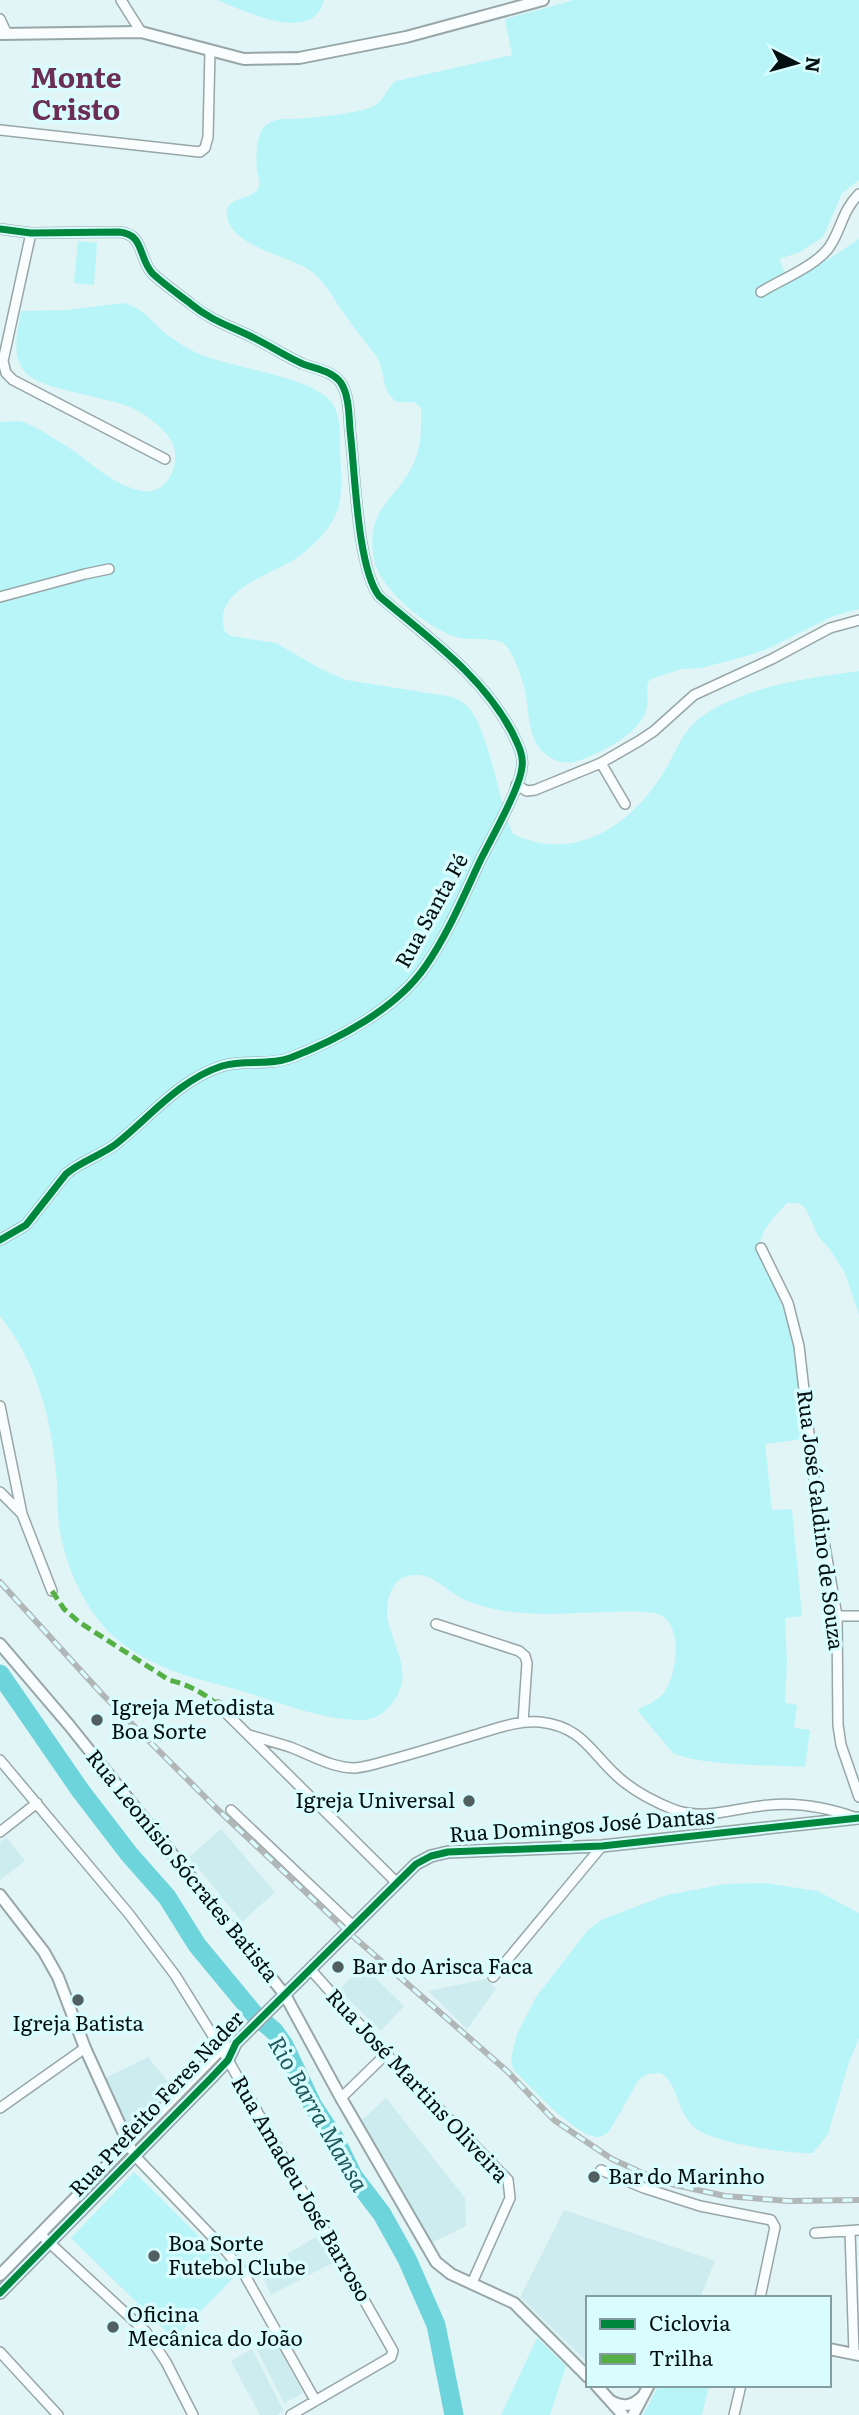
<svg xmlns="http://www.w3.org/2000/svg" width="859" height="2415" viewBox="0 0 859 2415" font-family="Literata,serif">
<rect width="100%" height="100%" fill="#e1f4f6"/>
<path fill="#ccecef" d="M221,1829L275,1892L242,1922L189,1857Z
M6,1837L25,1861L0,1880V1842Z
M362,1965L404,2006L381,2031L339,1990Z
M486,1979L496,1989L467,2029L428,1991Z
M148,2057L175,2090L137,2126L128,2127L105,2078Z
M386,2098L465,2198L466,2226L431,2243L361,2121Z
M564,2210L715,2261L700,2298H588V2363L520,2297Z
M321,2234L334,2262L271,2295L262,2276L290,2261L287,2254Z
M274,2339L303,2393L284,2403L256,2348Z
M252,2349L284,2411L277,2415H260L231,2361Z"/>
<path fill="#b7f5f9" d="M217,0H324C313,45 245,11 217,0Z
M574,0H859V180L842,193L823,237L800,252L779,259L786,275L829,259L859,239V609L833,616L767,649L750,655L701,668L682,669L650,679C642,690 655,704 639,723C627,739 604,750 586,758C574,763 563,765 551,758C528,744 530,720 526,697C524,684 520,673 515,661C512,655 509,647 503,643C494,637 469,641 456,637C428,628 379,589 374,559C364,506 399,500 415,460C422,444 421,425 421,408L414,402H397C380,390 386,373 377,357C366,343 355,329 345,315C334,300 325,280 308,269C287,256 230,245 227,216C224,194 255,202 259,186C260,182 258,175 257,170C256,157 255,128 271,122C278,118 289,119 297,119C317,117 359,114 376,105C385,99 387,87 396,81L512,55L505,19Z
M78,241L97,243L94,285L74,283Z
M123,303C142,307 151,321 165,333C174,340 186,348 197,353C229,368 319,377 334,406C341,419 340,438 340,453C341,473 344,498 335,516C328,532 310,549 295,559C270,575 210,591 225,632L231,636L276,643L319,668L346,680L447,696C454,698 461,700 466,705C488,724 499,804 513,834C576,864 633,824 665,770C676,752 683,730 701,717C747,685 805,679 859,671V1315L845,1273L829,1248L818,1236L806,1209L799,1203H787C774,1217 757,1234 758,1255C771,1282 787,1311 793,1341C799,1373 801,1407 803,1439L765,1444L772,1510L792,1509L802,1616L785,1618L787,1661L785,1703L797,1705L794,1728L810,1730L805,1767C772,1765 701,1766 673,1753L637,1710C647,1705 659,1700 665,1691C678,1671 684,1620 655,1613C602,1607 538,1622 486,1607C478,1605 469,1602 461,1598C443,1589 428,1568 405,1577C398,1579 394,1585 391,1591C372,1633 429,1668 386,1710C380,1716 372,1719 363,1720C324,1721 282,1703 245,1692C216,1683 187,1678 159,1665C135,1654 112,1639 97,1618C75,1589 61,1551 58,1515C57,1501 58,1487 56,1473C51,1416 36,1361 0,1316V422L20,421L33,426C47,434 60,442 74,451C94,466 117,487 143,491C168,495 182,462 172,442C165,429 146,414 132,408C106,396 44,391 26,373C10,356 18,331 21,311L67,310Z
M765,1883L817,1891L859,1913V2038L849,2062L828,2134L813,2153C788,2154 714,2143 695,2128C692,2126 690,2123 688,2120C676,2104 678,2086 661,2073L648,2074L639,2079L610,2130C606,2134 602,2138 596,2137C573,2133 531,2088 515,2071L511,2063L512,2054L517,2034L536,1997L588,1930L603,1919L667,1895L725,1884Z
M134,2172L237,2274L174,2339L71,2238Z
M537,2338L566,2366L550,2415H501Z
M659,2385H709L702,2415H643Z"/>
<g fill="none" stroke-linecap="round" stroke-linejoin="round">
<path stroke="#6ed4db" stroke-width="19" d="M0,1674L80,1790L129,1854L167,1897L197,1945L254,2014L274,2031L284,2045L313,2106L335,2139L353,2176L382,2214L407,2259L436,2325L454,2415"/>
<g stroke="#97a6a7" stroke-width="12">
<path id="minor" d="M121,0L141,32
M0,19L6,32
M0,130L200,152L205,148L208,137L210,50
M0,229L31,233L119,232C145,234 138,259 153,274C165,285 178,294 191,304C211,321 233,327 256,339C272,347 287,357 303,364C316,369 333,371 341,383C349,395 349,416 350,430C355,470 357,567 379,596C428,638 481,674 512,732C517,743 524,754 522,767C520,788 492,837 481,859C464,895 448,934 425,967C396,1009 337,1040 290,1058C268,1066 244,1059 222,1066C179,1080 150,1117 116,1144C100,1156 81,1161 66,1174L26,1225L0,1240
M31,233L3,361L6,373L13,380L165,459
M761,292C780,280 818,265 830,246C842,228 842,211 859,194
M0,597L85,574L109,569
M601,763L625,804
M516,785L527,791L535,790L601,763L639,741L654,731L694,695L772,659L830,628L859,620
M761,1248L788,1303L799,1346L816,1495L837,1616L838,1725L841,1745L859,1797
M0,1406L22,1514L52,1591
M0,1492L21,1513
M837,1616H859
M436,1624L519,1651L525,1656L527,1663L523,1722
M218,1705L396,1882
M249,1735C263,1739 277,1743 290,1747C311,1755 332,1768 355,1768C366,1767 376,1764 386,1761C417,1753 447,1743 478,1734C498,1728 519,1720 540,1722C586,1727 592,1757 624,1782C638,1793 657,1803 675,1810C706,1821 738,1807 769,1805C799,1802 829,1808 857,1818
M0,1760L129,1914L175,1975L228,2060L393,2351L391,2357L291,2415
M231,1810L352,1925
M0,1832L37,1803
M311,1970L386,2054L508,2180L510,2198L472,2283
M493,1977L602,1846
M341,2098L386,2054
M0,2108L85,2048
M135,2156L225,2250L243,2272L315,2400
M601,2170L644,2188L700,2206L771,2220L775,2227L760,2298
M850,2231L854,2353
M815,2233L859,2230
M40,2234L146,2332L166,2362L193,2415
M0,2352L58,2415
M734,2415L741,2385"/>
</g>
<g stroke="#97a6a7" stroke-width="14">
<path id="tertiary" d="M0,34L141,32L244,59L299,58L406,37L543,0
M0,1644L69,1725L285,1995L341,2098L436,2262L451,2274L514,2303L588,2377
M0,1895L44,1952L58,1977L85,2048L131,2149
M0,2275L221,2049L233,2047
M0,2293L212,2077L228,2060L236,2043L416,1864L431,1856L448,1852L602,1846L859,1818
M829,2349L859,2355
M596,2385L623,2415
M611,2401C623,2408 633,2406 643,2396
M633,2415L649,2385"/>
</g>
<use href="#minor" stroke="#fafdfe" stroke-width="9"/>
<use href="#tertiary" stroke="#fafdfe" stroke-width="10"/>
<g stroke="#b1b6b6" stroke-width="6">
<path id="rail" d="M0,1582L103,1695L215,1807L347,1931L507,2071L554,2120L612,2159L662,2182L725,2196L789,2201L859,2200"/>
</g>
<use href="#rail" stroke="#d9fcfe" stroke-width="3.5" stroke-dasharray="10" stroke-linecap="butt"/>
<path stroke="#54b044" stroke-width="5" stroke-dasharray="10 5" stroke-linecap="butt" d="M52,1591L64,1609L79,1622L169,1680C189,1685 202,1692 218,1705"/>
<g stroke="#d9fcfe" stroke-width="11">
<path id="cycleway" d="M0,229L31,233L119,232C145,234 138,259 153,274C165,285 178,294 191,304C211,321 233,327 256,339C272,347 287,357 303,364C316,369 333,371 341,383C349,395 349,416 350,430C355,470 357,567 379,596C428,638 481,674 512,732C517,743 524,754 522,767C520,788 492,837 481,859C464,895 448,934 425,967C396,1009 337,1040 290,1058C268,1066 244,1059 222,1066C179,1080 150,1117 116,1144C100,1156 81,1161 66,1174L26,1225L0,1240
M0,2293L212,2077L228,2060L236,2043L416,1864L431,1856L448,1852L602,1846L859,1818"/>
</g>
<use href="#cycleway" stroke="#00873e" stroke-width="7"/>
</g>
<g fill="#515f60" stroke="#d9fcfe" stroke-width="2.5">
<circle cx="97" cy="1720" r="7"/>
<circle cx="469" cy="1801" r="7"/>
<circle cx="338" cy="1967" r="7"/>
<circle cx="78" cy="2000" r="7"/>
<circle cx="594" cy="2177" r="7"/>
<circle cx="154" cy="2256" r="7"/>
<circle cx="113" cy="2327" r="7"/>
</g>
<g text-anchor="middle" stroke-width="7" stroke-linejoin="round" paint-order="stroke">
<g font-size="21" fill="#040f10" stroke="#d9fcfe">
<text transform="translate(432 911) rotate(-61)" y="7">Rua Santa Fé</text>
<text transform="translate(820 1520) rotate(83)" y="7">Rua José Galdino de Souza</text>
<text transform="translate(582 1826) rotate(-4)" y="7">Rua Domingos José Dantas</text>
<text transform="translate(182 1866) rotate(51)" y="7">Rua Leonísio Sócrates Batista</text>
<text transform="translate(417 2086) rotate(47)" y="7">Rua José Martins Oliveira</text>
<text transform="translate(157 2104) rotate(-47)" y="7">Rua Prefeito Feres Nader</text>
<text transform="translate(301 2189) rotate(60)" y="7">Rua Amadeu José Barroso</text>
</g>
<g font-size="21" fill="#040f10" stroke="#d9fcfe" text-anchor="start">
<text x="111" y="1715">Igreja Metodista<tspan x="111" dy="24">Boa Sorte</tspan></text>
<text x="455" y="1808" text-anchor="end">Igreja Universal</text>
<text x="352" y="1974">Bar do Arisca Faca</text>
<text x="78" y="2031" text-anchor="middle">Igreja Batista</text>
<text x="608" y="2184">Bar do Marinho</text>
<text x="168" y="2251">Boa Sorte<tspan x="168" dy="24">Futebol Clube</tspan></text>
<text x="127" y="2322">Oficina<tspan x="127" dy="24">Mecânica do João</tspan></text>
</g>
<g font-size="23" font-style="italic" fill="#21595c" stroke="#d9fcfe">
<text transform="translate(318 2114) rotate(60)" y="8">Rio Barra Mansa</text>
</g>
<g font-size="28" font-weight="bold" fill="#6b2e54" stroke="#d9fcfe">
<text x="76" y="88">Monte<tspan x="76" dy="32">Cristo</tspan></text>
</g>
</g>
<rect x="586" y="2296" width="245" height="91" fill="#d9fcfe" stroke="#849d9f" stroke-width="2"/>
<rect x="600" y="2319" width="35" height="10" fill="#00873e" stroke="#849d9f" stroke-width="2"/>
<text x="649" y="2331" font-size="21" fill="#040f10">Ciclovia</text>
<rect x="600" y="2354" width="35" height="10" fill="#54b044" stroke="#849d9f" stroke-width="2"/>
<text x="649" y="2366" font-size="21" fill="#040f10">Trilha</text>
<g transform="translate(796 63) rotate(96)" stroke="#d9fcfe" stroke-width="5" paint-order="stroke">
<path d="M0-5L12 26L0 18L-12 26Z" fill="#040f10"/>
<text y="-10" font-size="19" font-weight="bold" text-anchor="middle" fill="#040f10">N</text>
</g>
</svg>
